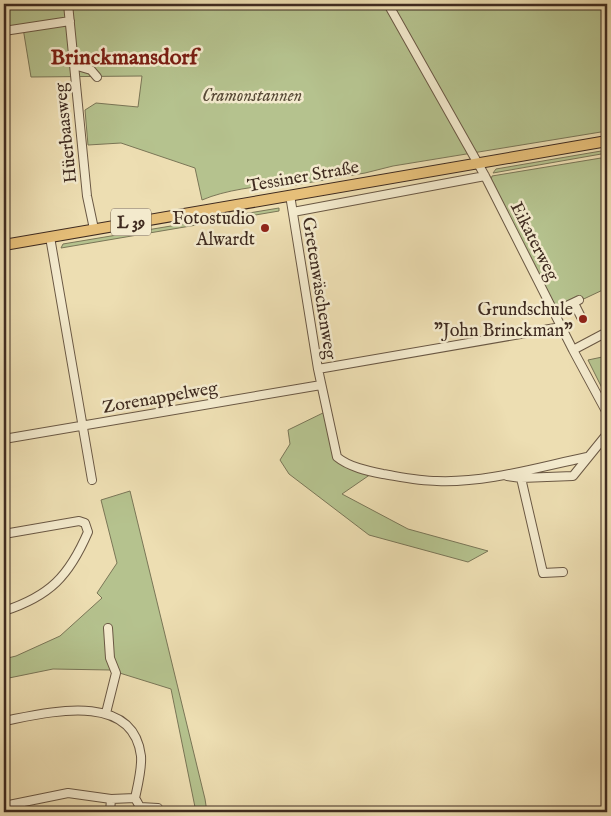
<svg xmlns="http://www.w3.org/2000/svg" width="611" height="816" viewBox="0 0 611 816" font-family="'IM FELL English',serif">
<rect width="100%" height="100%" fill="#eddeb2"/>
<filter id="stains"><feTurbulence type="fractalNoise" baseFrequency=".004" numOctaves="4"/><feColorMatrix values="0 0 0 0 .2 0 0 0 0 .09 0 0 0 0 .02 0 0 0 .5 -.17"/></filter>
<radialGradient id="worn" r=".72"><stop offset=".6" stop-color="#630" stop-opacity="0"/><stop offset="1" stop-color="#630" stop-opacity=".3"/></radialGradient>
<path fill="#b5c28e" stroke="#7a7657" d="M4,4H607V131L393,166L365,173L289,186L284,184C258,186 225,190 202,200L195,168L121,143L88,145L85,110L96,103L138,107L142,76L31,77L23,28L4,31Z
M607,150V153L493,173L496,169Z
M607,157V288L556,312L491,180L492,176Z
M279,208V211L61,248L63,244Z
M607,356V398L588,360Z
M327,411L337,457L371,474L342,494L408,529L488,551L468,562L369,535L289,474L280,460L290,444L288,430Z
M130,491L205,799L207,812H196L171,689L110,670L53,669L4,679V659L16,656L60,636L102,598L97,593L117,563L101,500Z"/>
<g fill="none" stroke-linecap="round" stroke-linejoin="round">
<g stroke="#6a5844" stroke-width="10">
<path id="minor" d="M68,4L87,196L94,229
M388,4L485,176L573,350L607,413
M4,31L70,21
M74,65L91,70L97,77
M290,195L318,369L337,457C349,467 368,471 383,474C401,477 419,481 437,481C487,483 538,467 587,457
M293,212L485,176
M50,237L92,480
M574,303L581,317
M554,312L579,300
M573,350L607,332
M318,369L561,327
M4,439L321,385
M507,476L521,478L573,476L607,434
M521,478L543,573L563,572
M4,534L79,521L85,523L88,532C69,576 50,596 4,611
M106,713L116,673L110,658L108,628
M4,721C46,713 133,690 141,756C142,769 138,784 135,798
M135,798L140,807L158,808
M4,806L68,793L111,799L135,798
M110,812L111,799"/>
</g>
<g stroke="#3f2b20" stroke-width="12">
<path id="major" d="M4,245L607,141"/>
</g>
<use href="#minor" stroke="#f3eacd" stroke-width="8"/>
<use href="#major" stroke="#e6bf79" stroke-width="10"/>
</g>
<g fill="#8f2418" stroke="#f3eacd" stroke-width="2">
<circle cx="265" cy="228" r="5"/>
<circle cx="583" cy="319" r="5"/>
</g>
<g text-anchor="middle" stroke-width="5" stroke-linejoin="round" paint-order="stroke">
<rect fill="#f3eacd" stroke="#756454" stroke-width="1" x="111" y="208.5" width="40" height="27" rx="4"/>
<g font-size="16" font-weight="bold" fill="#3f2b20">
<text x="131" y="228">L 39</text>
</g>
<g font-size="18" font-style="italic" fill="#574936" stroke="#f3eacd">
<text x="252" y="101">Cramonstannen</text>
</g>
<g font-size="18" fill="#3f2b20" stroke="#f3eacd">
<text transform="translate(65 133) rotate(-96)" y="6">Hüerbaasweg</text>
<text transform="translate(303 176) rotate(-10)" y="6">Tessiner Straße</text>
<text transform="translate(535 241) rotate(63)" y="6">Eikaterweg</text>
<text transform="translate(320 288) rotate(81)" y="6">Gretenwäschenweg</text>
<text transform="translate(160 397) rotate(-10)" y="6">Zorenappelweg</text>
</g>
<g font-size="18" fill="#3f2b20" stroke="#f3eacd" text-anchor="end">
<text x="255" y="224">Fotostudio<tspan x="255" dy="21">Alwardt</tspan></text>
<text x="573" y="315">Grundschule<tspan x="573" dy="21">"John Brinckman"</tspan></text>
</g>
<g font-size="22" font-weight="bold" fill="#7a1f14" stroke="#f3eacd">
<text x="124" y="64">Brinckmansdorf</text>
</g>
</g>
<rect width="611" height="816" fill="none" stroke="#eddeb2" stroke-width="20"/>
<rect x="5" y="5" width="601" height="806" fill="none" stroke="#3f2b20" stroke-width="2.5"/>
<rect x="10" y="10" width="591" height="796" fill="none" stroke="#3f2b20"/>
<rect width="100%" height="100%" filter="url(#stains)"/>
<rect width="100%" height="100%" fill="url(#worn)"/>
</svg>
